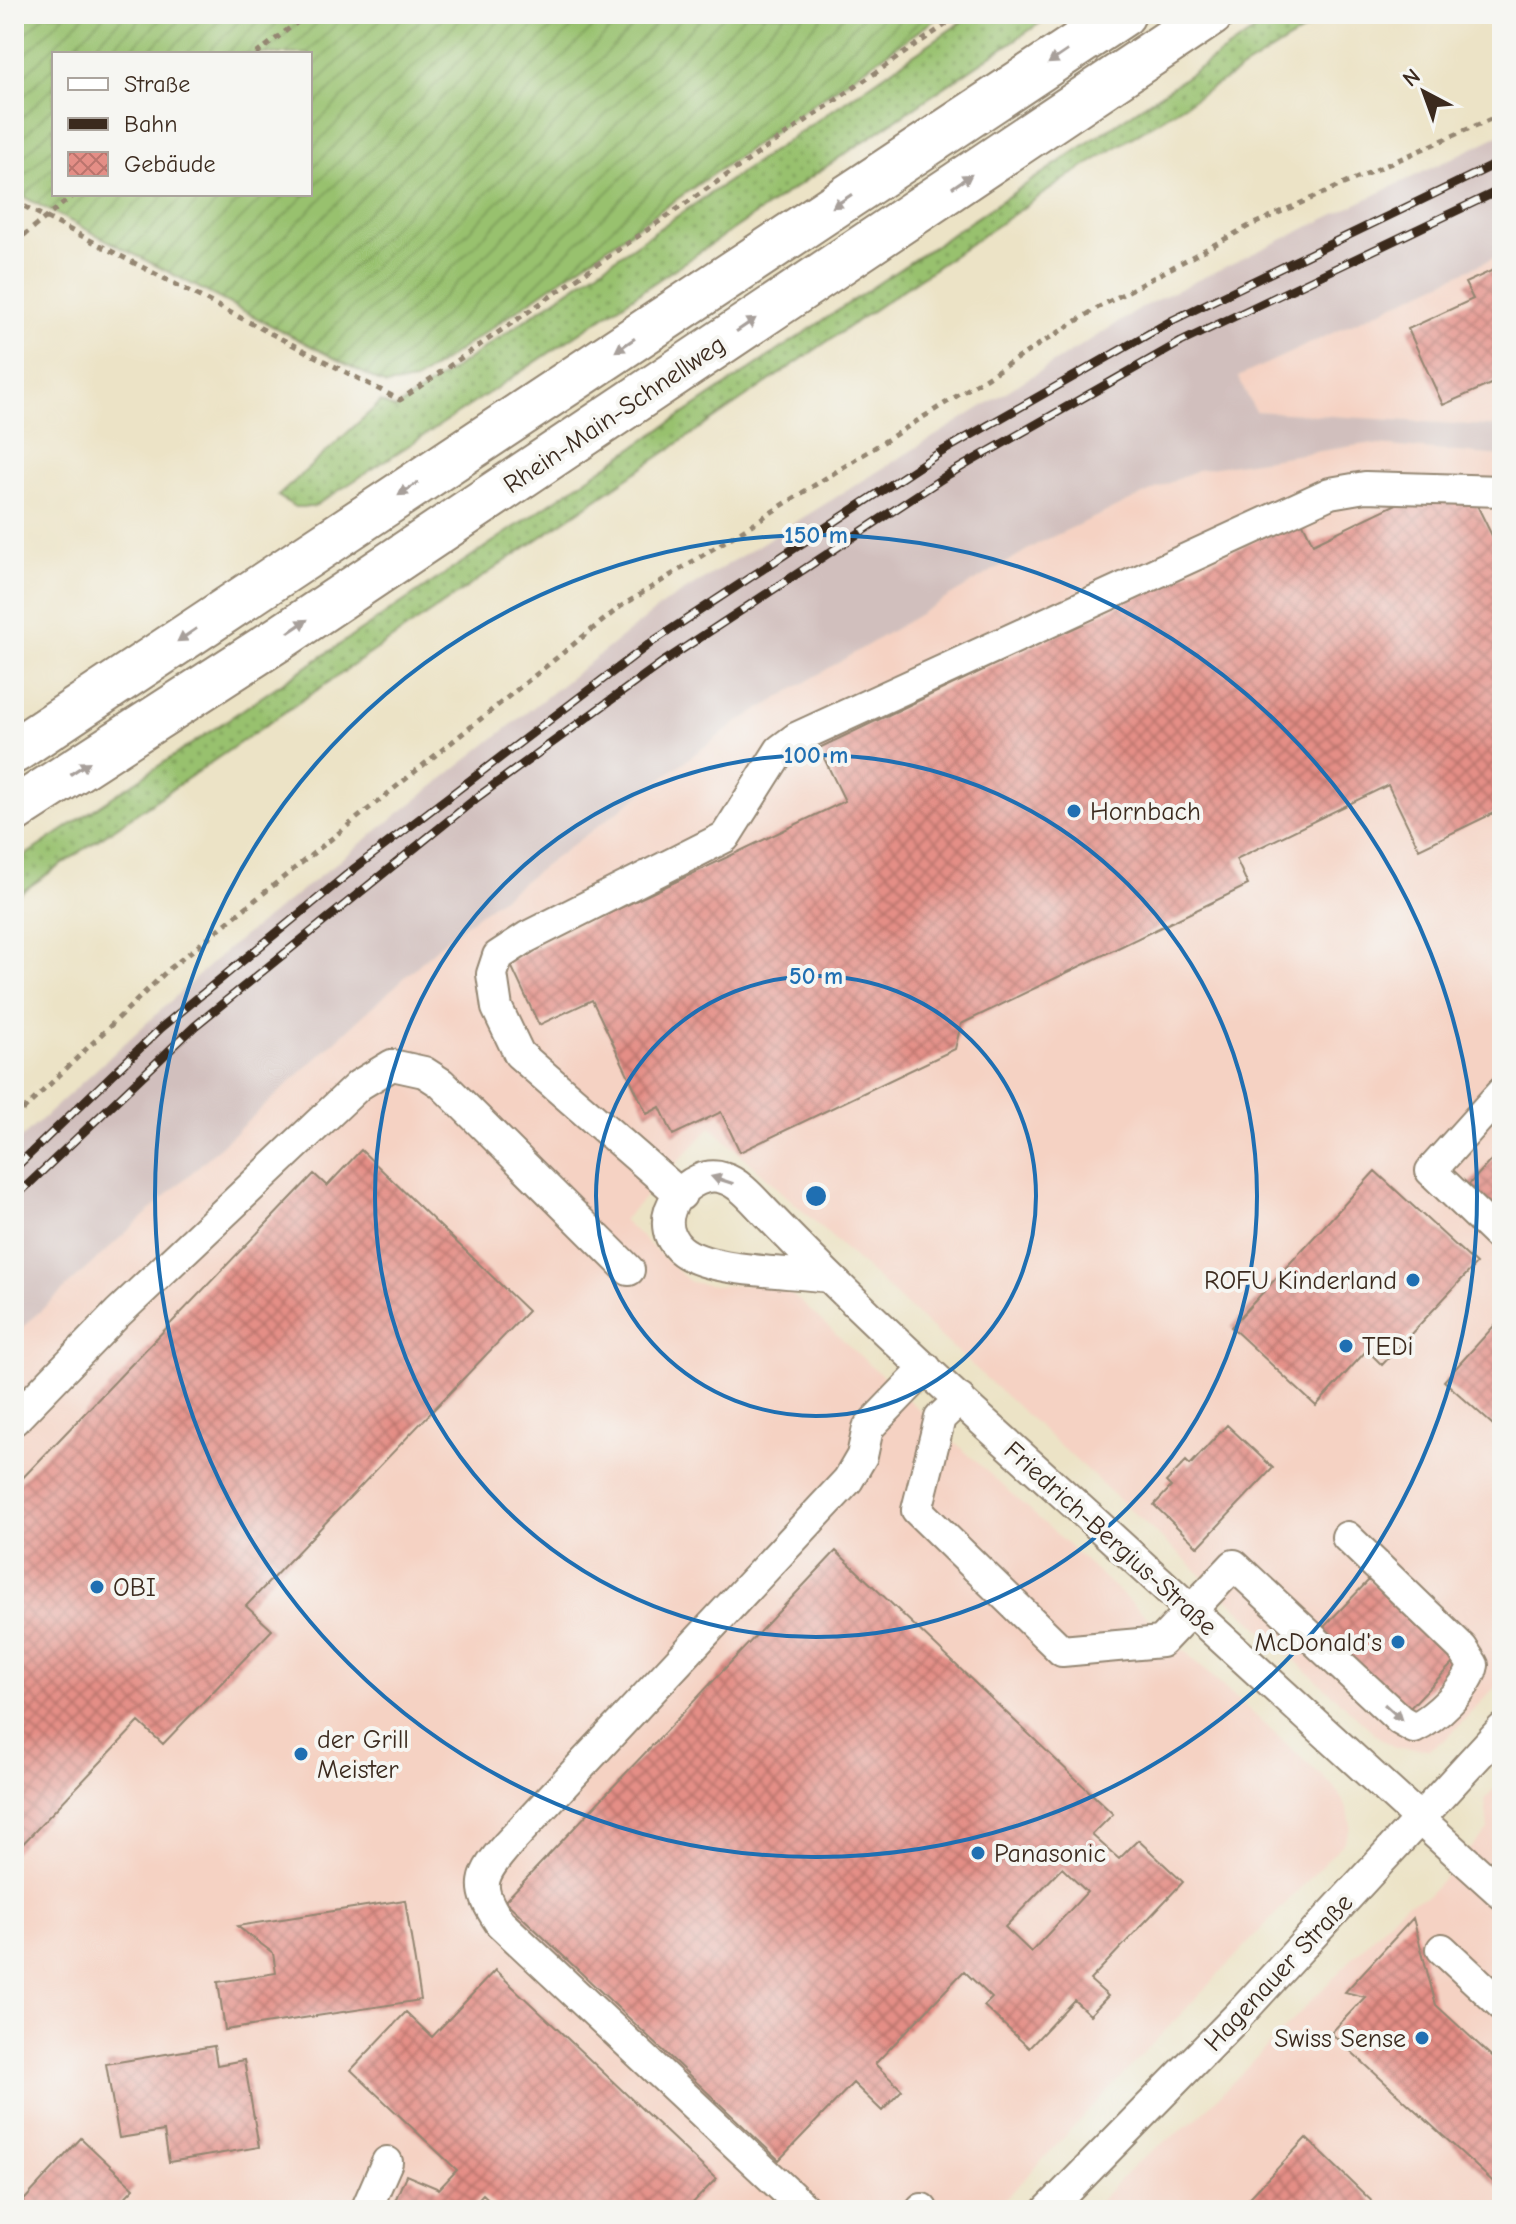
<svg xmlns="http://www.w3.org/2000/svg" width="1516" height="2224" viewBox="0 0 1516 2224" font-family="'Comic Neue',sans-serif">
<defs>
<pattern id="grass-dots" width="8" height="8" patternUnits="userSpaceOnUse" patternTransform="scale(2)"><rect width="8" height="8" fill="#98c16e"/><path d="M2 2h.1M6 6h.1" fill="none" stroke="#7d9d5a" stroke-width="1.8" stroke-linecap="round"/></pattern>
<pattern id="garden-furrows" width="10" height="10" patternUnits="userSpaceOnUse" patternTransform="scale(2)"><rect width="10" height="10" fill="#98c16e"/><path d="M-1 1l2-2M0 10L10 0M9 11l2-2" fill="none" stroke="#7d9d5a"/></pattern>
<pattern id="building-cross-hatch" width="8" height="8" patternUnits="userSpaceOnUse" patternTransform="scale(2)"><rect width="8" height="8" fill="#e48e86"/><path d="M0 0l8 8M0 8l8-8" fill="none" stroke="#ba746d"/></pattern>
</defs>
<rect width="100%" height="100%" fill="#f6f6f2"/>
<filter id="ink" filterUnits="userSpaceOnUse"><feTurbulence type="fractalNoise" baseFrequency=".0125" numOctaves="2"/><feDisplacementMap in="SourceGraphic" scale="16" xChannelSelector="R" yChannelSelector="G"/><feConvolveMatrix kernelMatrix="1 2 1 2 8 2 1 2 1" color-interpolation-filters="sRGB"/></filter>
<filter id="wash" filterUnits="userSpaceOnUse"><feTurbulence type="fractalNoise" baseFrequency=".006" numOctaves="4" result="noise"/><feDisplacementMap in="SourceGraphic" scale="32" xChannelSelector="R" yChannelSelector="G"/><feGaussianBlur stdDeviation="1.8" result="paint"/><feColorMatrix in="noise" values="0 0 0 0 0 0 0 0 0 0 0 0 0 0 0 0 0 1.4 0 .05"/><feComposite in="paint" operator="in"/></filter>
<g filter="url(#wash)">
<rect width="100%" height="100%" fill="#ece3c6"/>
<path fill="#f5d2c3" d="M1502,254V427L1255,411L1238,377Z
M1366,444L1502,456V1680L1446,1739L1429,1749L1396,1748L1380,1738L711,1127L623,1220L690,1282L714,1286L764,1284L792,1294L1336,1789L1348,1810L1351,1826L1345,1841L995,2210H14V1335L450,936L735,724L1039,543L1197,470Z
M1502,1778V2210H1091L1138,2161L1197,2119L1406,1903L1427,1896L1488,1830L1485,1800Z"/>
<path fill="#d1bfbd" d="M1502,134V254L1238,377L1255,411L1502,427V456L1366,444L1197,470L1039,543L735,724L450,936L14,1335V1145L225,951L665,603L1150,303Z"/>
<path fill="url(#grass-dots)" stroke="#6a7646" stroke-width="2" d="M973,14H1054C806,178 563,348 313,507H295L278,496L381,402L395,409Z
M1280,14H1331L1068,177L14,897V863Z"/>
<path fill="url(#garden-furrows)" stroke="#6a7646" stroke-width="2" fill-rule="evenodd" d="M14,14H943L415,381L386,385L14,192ZM54,54H310V194H54Z"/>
<g id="blocks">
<path fill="url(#building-cross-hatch)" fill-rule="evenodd" d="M1502,266V379L1443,405L1408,329L1473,299L1465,283Z
M1411,497H1473L1502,556V809L1419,849L1388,785L1236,859L1248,885L961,1024L955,1049L740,1152L721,1112L673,1135L660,1107L647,1114L592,1000L539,1025L509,961L845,801L819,748L1301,519L1313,544Z
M1502,1148V1225L1464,1190Z
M361,1150L528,1311L246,1606L272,1630L163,1744L139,1722L14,1853V1487L314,1174L327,1186Z
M1375,1171L1476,1264L1382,1365L1367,1350L1316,1406L1231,1327Z
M1502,1317V1433L1444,1381Z
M1227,1425L1273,1468L1198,1547L1154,1505L1171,1487L1166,1482L1186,1461L1190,1465Z
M836,1551L1113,1814L1092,1835L1119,1859L1138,1840L1183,1882L1090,1980L1108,1996L1090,2015L1074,2000L1029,2048L984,2006L992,1998L964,1971L875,2064L902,2090L882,2111L853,2083L779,2160L505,1901ZM1062,1868L1087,1892L1031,1952L1005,1927Z
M1369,1580L1454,1662L1405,1713L1320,1631Z
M405,1900L421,2000L225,2030L218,1982L276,1973L273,1953L237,1926Z
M1413,1918L1436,2005L1502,2066V2190L1331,2033L1365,1997L1345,1992Z
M495,1970L716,2179L686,2210H500L483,2194L474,2204L480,2207L478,2210H391L406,2175L439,2189L457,2170L351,2070L406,2012L432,2037Z
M214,2046L217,2065L244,2060L259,2147L169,2162L164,2131L119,2138L106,2064Z
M81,2138L134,2188L113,2210H15Z
M1306,2138L1381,2210H1238Z"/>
</g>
</g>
<g filter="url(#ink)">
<use href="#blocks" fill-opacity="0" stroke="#948672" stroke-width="2"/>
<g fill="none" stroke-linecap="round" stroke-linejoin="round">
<g stroke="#948672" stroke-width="34">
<path id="minor" d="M1502,1092L1431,1171L1502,1239
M681,1195L519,1054L497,1008L492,974L498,956L527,937L725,837L780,750L796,738L1330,493L1365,487L1502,491
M828,1277C790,1271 707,1273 680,1249C646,1217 691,1167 723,1178C741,1183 756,1203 769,1216C870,1321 980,1419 1089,1517C1227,1643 1364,1769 1502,1894
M960,1399L940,1418L917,1510L1062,1651L1161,1642L1234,1565L1400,1720L1414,1728C1434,1719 1469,1687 1473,1665L1462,1648L1347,1537
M14,1420L118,1313L359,1085L392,1065L424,1072L441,1083L629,1270
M1442,1949L1502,2005
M366,2210L387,2162
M806,2210L500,1923C475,1886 480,1876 508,1844L848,1480L862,1456L868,1428L926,1368
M921,2210L922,2209
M1048,2210L1238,2016L1502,1729"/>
</g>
<g stroke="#948672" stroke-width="48">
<path id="highway" d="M14,751L1123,14
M14,810L283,636L1211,14"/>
</g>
<path stroke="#948672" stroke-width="5" stroke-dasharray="6 6" stroke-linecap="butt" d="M256,54L308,14
M14,201L400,400L961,14
M14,243L75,194
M14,1119L168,970L620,607L1099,307L1249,226L1502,114"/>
<use href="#minor" stroke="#fff" stroke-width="30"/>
<use href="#highway" stroke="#fff" stroke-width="44"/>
<g stroke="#3b2a1e" stroke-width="9">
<path id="rail" d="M14,1169L161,1028L355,868L652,642L936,455L1173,320L1502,161
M14,1198L195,1026L479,796L663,662L949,474L1181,342L1502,189"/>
</g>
<use href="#rail" stroke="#f6f6f2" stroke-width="6" stroke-dasharray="18" stroke-linecap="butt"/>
</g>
<defs><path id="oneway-solid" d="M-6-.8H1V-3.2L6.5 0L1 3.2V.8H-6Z" transform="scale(2)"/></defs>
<g fill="#a79f9a">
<use href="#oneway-solid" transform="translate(1058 57) rotate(146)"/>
<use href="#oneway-solid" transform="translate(962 181) rotate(-34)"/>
<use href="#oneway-solid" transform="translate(842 201) rotate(146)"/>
<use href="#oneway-solid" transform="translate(746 325) rotate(-34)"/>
<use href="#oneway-solid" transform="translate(625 345) rotate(146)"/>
<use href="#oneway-solid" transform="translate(408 489) rotate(146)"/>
<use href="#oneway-solid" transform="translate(298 626) rotate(-34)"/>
<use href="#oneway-solid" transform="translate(187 635) rotate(146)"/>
<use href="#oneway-solid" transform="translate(80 768) rotate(-33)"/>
<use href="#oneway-solid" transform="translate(722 1180) rotate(-162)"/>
<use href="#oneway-solid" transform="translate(1393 1712) rotate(42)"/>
</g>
</g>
<g fill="none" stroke="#1f6fb2" stroke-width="4">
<circle cx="816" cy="1196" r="220"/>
<circle cx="816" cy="1196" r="441"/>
<circle cx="816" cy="1196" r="661"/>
</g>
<g fill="#1f6fb2" stroke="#f6f6f2" stroke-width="3">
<circle cx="1074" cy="811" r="8"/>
<circle cx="1413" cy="1280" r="8"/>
<circle cx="1346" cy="1346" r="8"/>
<circle cx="97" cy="1587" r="8"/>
<circle cx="1398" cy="1642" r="8"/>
<circle cx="301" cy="1754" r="8"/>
<circle cx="978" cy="1853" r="8"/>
<circle cx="1422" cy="2038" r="8"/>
</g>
<g text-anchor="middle" stroke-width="8" stroke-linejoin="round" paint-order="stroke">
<g font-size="26" fill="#3b2a1e" stroke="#f6f6f2">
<text transform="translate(614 414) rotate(-34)" y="9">Rhein-Main-Schnellweg</text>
<text transform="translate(1111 1538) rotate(42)" y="9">Friedrich-Bergius-Straße</text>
<text transform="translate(1278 1972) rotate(-47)" y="9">Hagenauer Straße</text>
</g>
<g font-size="26" fill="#3b2a1e" stroke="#f6f6f2" text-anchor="start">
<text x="1090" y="820">Hornbach</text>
<text x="1397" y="1289" text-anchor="end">ROFU Kinderland</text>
<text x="1362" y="1355">TEDi</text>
<text x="113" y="1596">OBI</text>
<text x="1382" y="1651" text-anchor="end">McDonald's</text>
<text x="317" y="1748">der Grill<tspan x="317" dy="30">Meister</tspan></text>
<text x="994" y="1862">Panasonic</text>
<text x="1406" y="2047" text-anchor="end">Swiss Sense</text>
</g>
</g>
<circle cx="816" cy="1196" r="12" fill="#1f6fb2" stroke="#f6f6f2" stroke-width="4"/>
<g font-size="24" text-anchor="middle" font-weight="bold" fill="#1f6fb2" stroke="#f6f6f2" stroke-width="8" stroke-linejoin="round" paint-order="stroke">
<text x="816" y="543">150 m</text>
<text x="816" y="763">100 m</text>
<text x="816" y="984">50 m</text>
</g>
<rect width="1516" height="2224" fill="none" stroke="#f6f6f2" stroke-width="48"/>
<rect x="52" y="52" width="260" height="144" fill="#f6f6f2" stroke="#aba49d" stroke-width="2"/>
<rect x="68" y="78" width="40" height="12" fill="#ffffff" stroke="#aba49d" stroke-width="2"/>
<text x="124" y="92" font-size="24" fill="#3b2a1e">Straße</text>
<rect x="68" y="118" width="40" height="12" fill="#3b2a1e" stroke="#aba49d" stroke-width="2"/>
<text x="124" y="132" font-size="24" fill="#3b2a1e">Bahn</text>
<rect x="68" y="152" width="40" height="24" fill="url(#building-cross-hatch)" stroke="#aba49d" stroke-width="2"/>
<text x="124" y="172" font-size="24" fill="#3b2a1e">Gebäude</text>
<g transform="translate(1424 92) rotate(319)" stroke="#f6f6f2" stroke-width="6" paint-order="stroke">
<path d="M0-6L14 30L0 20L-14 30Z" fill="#3b2a1e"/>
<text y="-12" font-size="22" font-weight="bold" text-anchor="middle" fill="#3b2a1e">N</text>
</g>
</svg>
